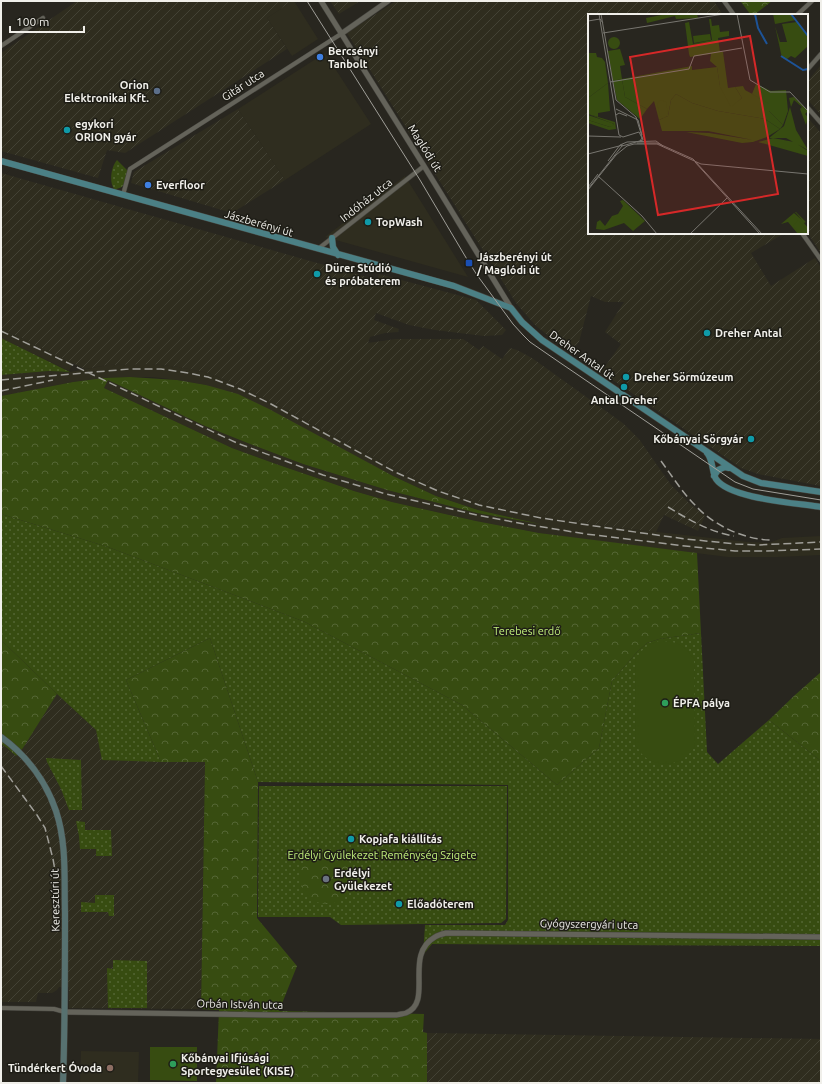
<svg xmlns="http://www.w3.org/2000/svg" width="822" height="1084" viewBox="0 0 822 1084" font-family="Ubuntu,sans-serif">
<defs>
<pattern id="industrial-furrows" width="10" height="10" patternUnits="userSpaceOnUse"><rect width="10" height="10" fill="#2f2d1f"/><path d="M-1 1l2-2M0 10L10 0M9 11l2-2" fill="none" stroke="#434235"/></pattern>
<pattern id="grass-dots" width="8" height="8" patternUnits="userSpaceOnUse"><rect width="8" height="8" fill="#374c11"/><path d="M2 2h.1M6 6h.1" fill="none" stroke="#546634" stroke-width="1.8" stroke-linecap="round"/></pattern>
<pattern id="forest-crowns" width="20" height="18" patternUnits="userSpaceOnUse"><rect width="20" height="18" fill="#374c11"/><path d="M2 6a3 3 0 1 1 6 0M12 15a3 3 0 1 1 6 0" fill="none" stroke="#546634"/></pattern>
</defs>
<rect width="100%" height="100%" fill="#28261f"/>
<path fill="#2f2d1f" d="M292,1H294L318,39L292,56L267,18Z
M325,53L371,124L285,180L238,109Z
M405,176L468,277L325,237Z
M1,328L73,363L69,371L1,338Z
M130,364H152L179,367L209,373L241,387L272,402L396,469L439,489L591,524L639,530L748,542L769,543L782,538L821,536V555L778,557H728L590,540L539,533L476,521L392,502L354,491L314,477L276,464L232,448L104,388L108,380L205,426L250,444L303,464L387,490L477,513L527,521L478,510L436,496L393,476L206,385L177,380L152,377L104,378L73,382L1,396V375L49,371L70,372L107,365Z
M81,1051L139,1052L138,1083H80Z"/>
<path fill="url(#industrial-furrows)" d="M77,1H292L267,18L287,49L125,153L107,150L98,178L1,151V53Z
M330,1H360L339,14Z
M396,1H714L723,15H589V233H785L751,253L771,286L815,258L821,268V486L758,474L741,468L601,372L621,344L605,332L624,302H605L591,296L579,342L571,352L551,338L535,325L516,303L347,33Z
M821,65V115L807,99V82Z
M238,109L285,180L232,213L131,183L134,172Z
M807,117L821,133V253L807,232Z
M1,173L377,280L379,274L476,300L506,330L502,335L484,336L435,330L409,325L376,313L374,320L399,329L398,332L385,333L370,337L368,343L396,339H463L479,350L483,346L502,359L510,348L517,350L532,358L624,424L639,439L671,485L689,503L705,516L698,531L664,515L656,532L591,524L480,502L439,489L396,469L272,402L241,387L209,373L179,367L152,364L107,365L85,369L1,328Z
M57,694L96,730L103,760L205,762L201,1009L69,1008V987H59L57,990L52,993H38L36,1002H1V744L16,756L23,748Z
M427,1033L821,1039V1083H427Z"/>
<path fill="url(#grass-dots)" d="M117,160L128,171C125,180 126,189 114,189C109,182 111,167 117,160Z
M1,338L70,372L49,371L1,375Z
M1,514L108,547L305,622L462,705L557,785L599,748L612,681L637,652L647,643L659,639L701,633L707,752L718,764L769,720L821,761V946L432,944L423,955L425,925H505L508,920V785L258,782L210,638L126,680L161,762L102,760L96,730L57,694L1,640Z
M46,758L81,760L82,810H69L61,789L47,762Z
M259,786H507L506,919L501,923L341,925L330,917H258Z
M76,821L85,822V830H111L112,856H96V849H80L79,836Z
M95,895H114V916H109L108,912H81V902L95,903Z
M113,960L147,961V1008H108L107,968L113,969Z"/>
<path fill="url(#forest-crowns)" d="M742,1H772L754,15H751L741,2Z
M130,377L177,380L206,385L238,394L269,409L393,476L436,496L478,510L540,524L477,513L387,490L303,464L250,444L205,426L108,380L104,388L232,448L276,464L314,477L354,491L392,502L476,521L539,533L697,553L701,633L659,639L647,643L637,652L612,681L599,748L557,785L462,705L305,622L108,547L1,514V396L73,382L104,378Z
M210,638L258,782L257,918L297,966L279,1011L424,1014L423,1032L427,1033V1083H216L219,1010L201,1009L205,762H161L126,680Z
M1,640L57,694L23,748L16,756L7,748L1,744Z
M821,672V761L769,720L795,695Z
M300 877a27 27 0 1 1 54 0a27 27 0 1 1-54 0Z"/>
<path fill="#374c11" d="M659,641C677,641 683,644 694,659L695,746C693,749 690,753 687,756C675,766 656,767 644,756C641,754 639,749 636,746L635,660C642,649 647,645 659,641Z
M150,1047H197V1081L150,1080Z"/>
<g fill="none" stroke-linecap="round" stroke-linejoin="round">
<g stroke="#46453f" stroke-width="5">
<path id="minor" d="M724,1L734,15
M797,15L812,1
M1,46L43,18
M807,70L821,54
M807,107L821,123
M123,195L130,169L341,34
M802,233L821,260
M318,249L424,166
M1,1008L54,1009L65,1012"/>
</g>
<g stroke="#46453f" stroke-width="6">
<path id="tertiary" d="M321,1L424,166L511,308
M341,34L388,1
M65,1012L272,1015H397C400,1014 403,1014 406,1013C434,1002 403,955 435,937C438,935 442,934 446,933L821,937"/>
</g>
<g stroke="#46453f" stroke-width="7">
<path id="secondary" d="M1,737C26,755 46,781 56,811C67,844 64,879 65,913C65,970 65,1026 63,1083"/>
</g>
<g stroke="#46453f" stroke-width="7">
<path id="primary" d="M1,161L454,286L511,308L522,322L542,340L743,476L761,483L821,492
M332,238L333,247L338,255
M707,453C709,455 710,458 711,461C713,467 713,474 716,479C730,499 797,503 821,507
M714,476L718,470L725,467L729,468"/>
</g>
<use href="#minor" stroke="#64635a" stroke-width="4"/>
<use href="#tertiary" stroke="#64635a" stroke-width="5"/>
<use href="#secondary" stroke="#577170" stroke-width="6"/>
<use href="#primary" stroke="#4b8085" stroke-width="6"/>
<path stroke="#a09f99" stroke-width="1" d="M307,1L420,180L468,261L477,275L513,324L523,335L530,342L559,362L735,482L753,489L821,500"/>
<path stroke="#a09f99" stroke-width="1.5" stroke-dasharray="8 4" stroke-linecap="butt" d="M1,331L175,414L237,443L323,475L386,494L477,515L524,524L586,534L685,546L735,551H764L821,549
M1,380L130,369H161L188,373L208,377L240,389L271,404L395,472L438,491L479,505L541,518L642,533L686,539L736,544L757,545L821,542
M1,391L53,380
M661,461C672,476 682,492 695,505C713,525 744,540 772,540
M668,507C689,520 710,532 734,536
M1,766L37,815L45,828L53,859L57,881"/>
</g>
<g fill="#3f7fe0" stroke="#1e1d16" stroke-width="1.5">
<circle cx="320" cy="57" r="4"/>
<circle cx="148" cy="185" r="4"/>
</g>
<circle fill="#5c6f8a" stroke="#1e1d16" stroke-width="1.5" cx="157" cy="91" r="4"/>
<g fill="#0f9aa8" stroke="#1e1d16" stroke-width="1.5">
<circle cx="67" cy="130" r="4"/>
<circle cx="368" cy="222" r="4"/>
<circle cx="317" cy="274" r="4"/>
<circle cx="707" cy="333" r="4"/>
<circle cx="626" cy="377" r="4"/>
<circle cx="624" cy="387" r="4"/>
<circle cx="751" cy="439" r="4"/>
<circle cx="351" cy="839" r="4"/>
<circle cx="399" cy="904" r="4"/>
</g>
<rect fill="#1a4fb4" stroke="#1e1d16" stroke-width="1.5" x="465" y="259" width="8" height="8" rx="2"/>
<g fill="#2e9e5b" stroke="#1e1d16" stroke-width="1.5">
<circle cx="665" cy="703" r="4"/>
<circle cx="173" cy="1064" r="4"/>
</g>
<circle fill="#6b7280" stroke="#1e1d16" stroke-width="1.5" cx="326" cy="879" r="4"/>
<circle fill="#8d6e63" stroke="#1e1d16" stroke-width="1.5" cx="110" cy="1068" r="4"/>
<g text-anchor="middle" stroke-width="3" stroke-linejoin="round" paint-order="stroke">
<g font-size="11" font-weight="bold" fill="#f0efea" stroke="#1e1d16" text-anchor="start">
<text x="328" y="55">Bercsényi<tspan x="328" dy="13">Tanbolt</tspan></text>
<text x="149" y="89" text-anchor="end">Orion<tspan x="149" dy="13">Elektronikai Kft.</tspan></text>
<text x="75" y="128">egykori<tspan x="75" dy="13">ORION gyár</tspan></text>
<text x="156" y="189">Everfloor</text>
<text x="376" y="226">TopWash</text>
<text x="477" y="261">Jászberényi út<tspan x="477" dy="13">/ Maglódi út</tspan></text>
<text x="325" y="272">Dürer Stúdió<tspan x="325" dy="13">és próbaterem</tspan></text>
<text x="715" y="337">Dreher Antal</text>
<text x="634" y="381">Dreher Sörmúzeum</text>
<text x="624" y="404" text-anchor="middle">Antal Dreher</text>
<text x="743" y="443" text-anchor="end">Kőbányai Sörgyár</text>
<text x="673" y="707">ÉPFA pálya</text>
<text x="359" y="843">Kopjafa kiállítás</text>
<text x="334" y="877">Erdélyi<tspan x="334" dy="13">Gyülekezet</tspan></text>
<text x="407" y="908">Előadóterem</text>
<text x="181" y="1062">Kőbányai Ifjúsági<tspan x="181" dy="13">Sportegyesület (KISE)</tspan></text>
<text x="102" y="1072" text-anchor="end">Tündérkert Óvoda</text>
</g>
<g font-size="11" fill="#f0efea" stroke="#1e1d16">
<text transform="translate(243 85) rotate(-33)" y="4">Gitár utca</text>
<text transform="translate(425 148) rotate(58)" y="4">Maglódi út</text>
<text transform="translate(366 200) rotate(-38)" y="4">Indóház utca</text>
<text transform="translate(259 223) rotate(16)" y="4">Jászberényi út</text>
<text transform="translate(582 355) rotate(35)" y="4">Dreher Antal út</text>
<text transform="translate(55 900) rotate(-91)" y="4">Keresztúri út</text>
<text transform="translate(589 924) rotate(1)" y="4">Gyógyszergyári utca</text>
<text transform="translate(240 1004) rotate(1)" y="4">Orbán István utca</text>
</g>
<g font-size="11" fill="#c2f17c" stroke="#1e1d16">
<text x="527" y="635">Terebesi erdő</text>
<text x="382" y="859">Erdélyi Gyülekezet Reménység Szigete</text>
</g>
</g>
<g transform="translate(588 14)">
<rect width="220" height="220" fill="#28261f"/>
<path d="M185,0H203L208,6L187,10ZM209,8L220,23V32L207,44L203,42L199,45L194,44L187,12L192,28H199L194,10ZM32,35L37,51L32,52L34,65L104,52V56L129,53L132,72L143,92L154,84L147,73L155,72L157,76L181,89V97L195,111L192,115L177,105L130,97L104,89L88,80L83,86L80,102L71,106L66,87L59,95L37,83L34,65L25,67L20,37ZM202,93L208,116L220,136L198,124H181L196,112ZM185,124L206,128L220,137V142L170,128ZM35,186L57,207L45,217L36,209L16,216L8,215L9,208L12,206L17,212L24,202L30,200L35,192L32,187ZM207,198H208L218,208L216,209L220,214V220H210L200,208L193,210L206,199L214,206Z" fill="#374c11"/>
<path d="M79,0H109L110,4L88,5L87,2L59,9L58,4ZM121,5H123L124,12L131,11L132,18L141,17V22L130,24L132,38H135L140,74L147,73L154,84L143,93L132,73L129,53L122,47L123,40L102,43L101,40L97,9L101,8L105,30L124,26ZM20 29a6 6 0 1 1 12 0a6 6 0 1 1-12 0ZM0,39H8L9,43L14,44L17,48L20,69L0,84ZM34,65L37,83L59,95L52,105L29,86L25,67ZM168,70L183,77L198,76L200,97L195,111L181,97V90L164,80ZM88,80L104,89L130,97L177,105L192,115L179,123L165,128L154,129L98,118L121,119L165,126L120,117H74L71,106L80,102L83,86ZM206,83L220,97L217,100L220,103L218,111L212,95L214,93L206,86L203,93L201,84ZM0,100L27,108L28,115L21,116L0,109V106L22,113L26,110Z" fill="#374c11"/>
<path d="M122,20L123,26L106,29L105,22ZM20,69L22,97L10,99V103L0,100V84ZM73,86L78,88L80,100L76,104L72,102L69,89ZM0,101L24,109L26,111L22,113L0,106ZM210,206L220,217L216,220H212L205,212Z" fill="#374c11"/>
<path fill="none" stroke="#1d5397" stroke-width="2" d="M167,0L170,14L179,30M203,0L220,22M193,42L215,56L220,55"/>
<path fill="none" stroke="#787670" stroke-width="1" d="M11,0L31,121L35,123L51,118L54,124L52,127M149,0L162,66L182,78H202L220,97M0,7L12,5L15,9M15,19L136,0M22,68L101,55L106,42L154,34M28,95L50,106L54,121M28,101L31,99L39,102M0,122L33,123M49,129H69L105,145L174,220M0,140L35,131M20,147L32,131L39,128L68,127L75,132M107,148L172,220M10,162L54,202L69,220M0,173L10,160M0,175L34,132L55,126L48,103L28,86L13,0M0,176L28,141L39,132L46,130H69L113,150L220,160M102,220L139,184"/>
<path fill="#d62828" fill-opacity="0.15" stroke="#d62828" stroke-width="2" d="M162,22L190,180L70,201L42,43Z"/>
<rect width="220" height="220" fill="none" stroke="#f0efea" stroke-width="2"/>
</g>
<rect width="822" height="1084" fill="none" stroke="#f0efea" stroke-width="4"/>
<path d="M10 26v6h74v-6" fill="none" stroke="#f0efea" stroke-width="2"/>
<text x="16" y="26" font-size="12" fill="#f0efea" stroke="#1e1d16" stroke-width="3" paint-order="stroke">100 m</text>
</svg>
